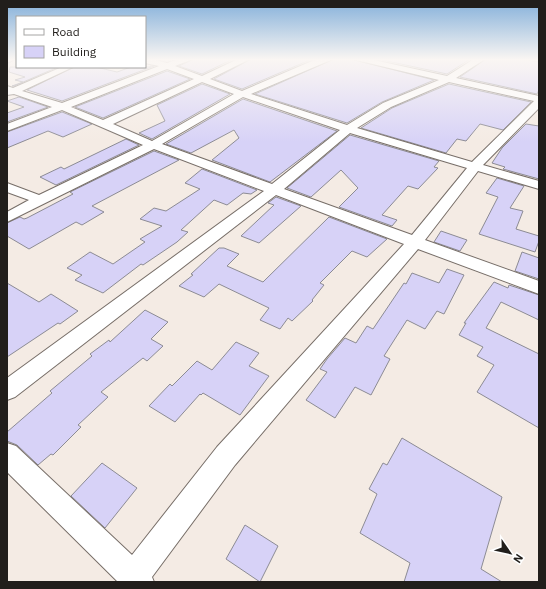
<svg xmlns="http://www.w3.org/2000/svg" width="546" height="589" viewBox="0 0 546 589" font-family="'IBM Plex Sans',sans-serif">
<rect width="100%" height="100%" fill="#f4ebe4"/>
<path fill="#d7d2f7" stroke="#8c8b94" d="M194,59H233L202,74L179,66Z
M251,59H312L242,89L214,79Z
M334,59H351L434,80L382,102L347,123L255,94Z
M378,59H470L447,74Z
M486,59H520L539,62V90L537,94L460,77Z
M150,66H154L62,101L27,90L74,67H96L117,72L131,67H150Z
M10,67H58L14,86H12L23,82L15,80L25,77L9,72Z
M167,71L190,79L103,118L75,107Z
M202,84L230,94L152,139L139,133L165,121L157,105Z
M449,84L531,102L503,130L480,124L466,141L457,139L446,153L361,128L392,108Z
M19,97L48,107L7,122V113L24,107L7,101Z
M243,99L337,131L270,182L212,160L239,138L234,130L191,153L166,144Z
M62,112L92,124L63,137L48,131L7,148V132Z
M526,124L539,126V179L503,169L505,167L492,163L502,148Z
M350,135L439,161L434,167L438,168L418,189L408,186L382,215L397,220L392,226L339,207L358,188L341,170L311,197L287,188Z
M126,139L139,145L56,185L40,177L61,167L64,169Z
M154,151L179,160L92,206L104,212L82,225L76,222L29,249L7,236V223L20,217L24,219L27,218L73,194L70,192Z
M202,169L257,190L251,194L243,193L227,205L214,200L181,230L188,232L177,242L143,265L141,264L103,293L75,280L82,275L67,268L90,252L113,264L145,242L140,239L162,226L140,219L154,208L166,211L200,189L185,183Z
M497,178L524,186L510,208L523,211L516,229L539,236V241L535,252L479,234L498,197L486,193Z
M276,197L301,206L259,243L241,236L274,205L268,203Z
M329,217L387,239L367,257L352,251L320,283L324,285L312,300L313,301L292,321L288,318L280,329L260,320L269,308L219,284L204,297L179,286L193,275L191,274L219,248H224L239,254L227,266L263,282Z
M441,231L467,240L460,251L434,242Z
M522,252L539,258V279L515,271Z
M447,269L464,275L444,314L437,311L425,329L407,320L384,356L390,359L371,395L355,387L335,418L306,400L327,372L320,369L327,359L345,338L356,343L367,326L373,329L404,283L406,284L412,273L439,283Z
M494,282L508,288L509,285L539,295V320L501,302L486,328L539,354V428L477,392L494,365L477,356L483,347L459,335L466,323H464Z
M7,283L39,302L51,294L78,311L60,324L58,323L7,357Z
M145,310L168,322L151,339L163,346L147,361L143,358L101,392L108,397L78,425L81,427L53,455L51,454L38,465L17,445L7,441V432L52,393L50,391L92,356L90,354L109,340L110,342Z
M236,342L259,353L249,366L269,376L240,415L203,393L201,395L200,394L175,422L149,406L170,384L172,386L197,361L212,370Z
M402,438L502,497L481,569L502,582H404L410,563L360,533L377,494L369,489L383,463L387,465Z
M102,463L137,488L105,528L71,496Z
M245,525L278,546L260,582L226,559Z"/>
<g fill="none" stroke-linecap="round" stroke-linejoin="round">
<g stroke="#776e68" stroke-width="2">
<path id="street" d="M7,59H15L7,63Z
M145,59H152L167,63L179,59H193L175,66L202,76L238,59H250L210,79L242,91L312,61L318,59H333L251,94L347,125L383,103L439,80L352,59H369L447,76L474,59H485L456,78L539,96V108L483,165L539,181V189L478,171L425,240L539,281V294L418,249L235,465L152,577L154,582H118L7,472V443L16,446L132,555L217,447L404,244L276,195L15,397L7,400V378L264,191L154,149L7,222V212L29,200L7,192V183L39,195L143,145L62,110L7,131V124L52,107L14,94L7,95V86L13,88L62,67H73L22,91L62,103L159,66L145,63ZM167,69L194,79L103,120L71,107ZM202,82L234,94L152,141L113,124ZM449,82L534,101L472,162L357,128L391,107ZM243,97L340,130L272,184L162,144ZM350,133L467,168L412,235L284,189Z"/>
</g>
<use href="#street" fill="#fff" fill-rule="evenodd"/>
</g>
<linearGradient id="sky" x2="0" y2="1"><stop stop-color="#84b0da"/><stop offset="0.42" stop-color="#faf6f3"/><stop offset="1" stop-color="#faf6f3" stop-opacity="0"/></linearGradient>
<rect width="546" height="142" fill="url(#sky)"/>
<rect width="546" height="589" fill="none" stroke="#211e1b" stroke-width="16"/>
<rect x="16" y="16" width="130" height="52" fill="#ffffff" stroke="#a6a5a4"/>
<rect x="24" y="29" width="20" height="6" fill="#ffffff" stroke="#a6a5a4"/>
<text x="52" y="36" font-size="12" fill="#211e1b">Road</text>
<rect x="24" y="46" width="20" height="12" fill="#d7d2f7" stroke="#a6a5a4"/>
<text x="52" y="56" font-size="12" fill="#211e1b">Building</text>
<g transform="translate(510 553) rotate(124)" stroke="#ffffff" stroke-width="3" paint-order="stroke">
<path d="M0-3L7 15L0 10L-7 15Z" fill="#211e1b"/>
<text y="-6" font-size="11" font-weight="bold" text-anchor="middle" fill="#211e1b">N</text>
</g>
</svg>
